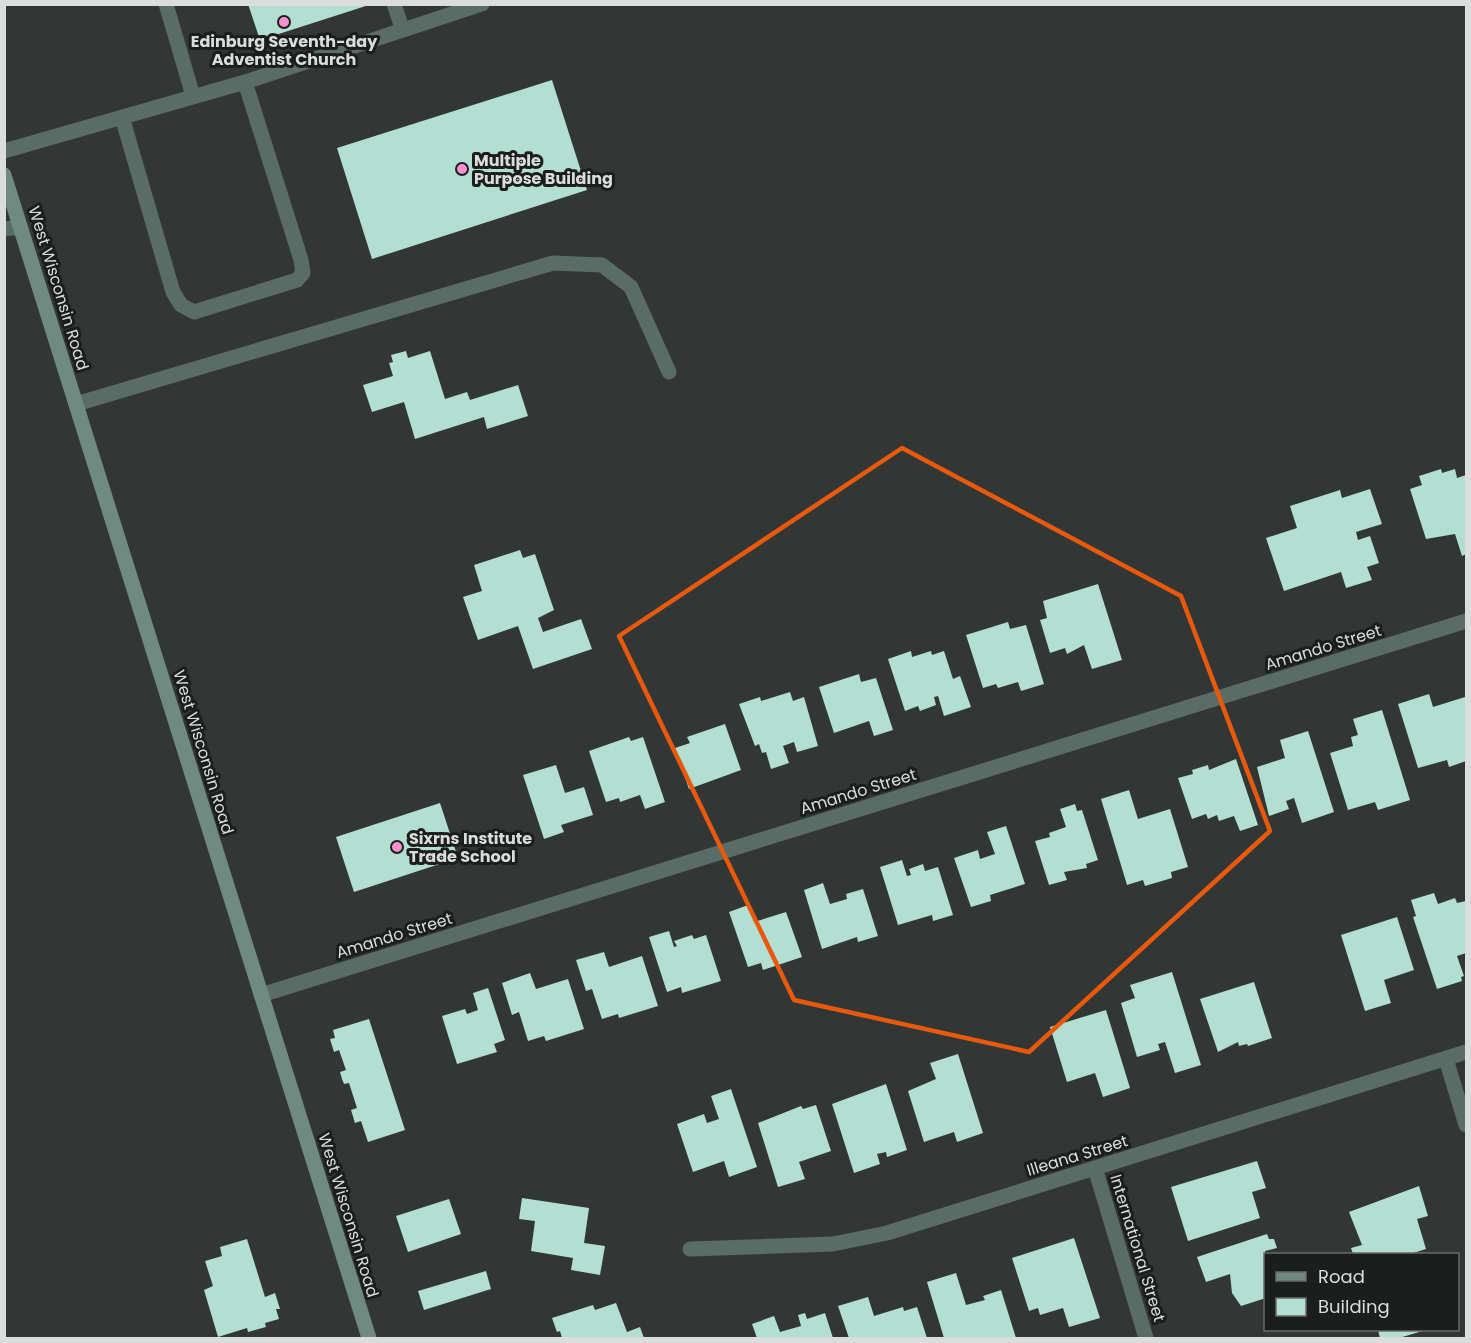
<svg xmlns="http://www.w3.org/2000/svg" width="1471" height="1343" viewBox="0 0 1471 1343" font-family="Poppins,sans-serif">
<rect width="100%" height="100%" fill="#323736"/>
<path fill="#b2dfd1" d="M248,4H369V5L260,40Z
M552,80L587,190L372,259L337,148Z
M406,351L408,358L430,351L445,399L467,392L470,400L518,385L528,416L487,429L484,417L415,439L404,402L372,412L363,385L393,376L389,363L393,362L391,355Z
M1441,469L1442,473L1455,469L1457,478L1466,475V554L1462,556L1455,534L1426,539L1410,489L1422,485L1419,476Z
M1370,489L1382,524L1356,532L1358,540L1370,536L1379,563L1367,567L1372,580L1346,588L1341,572L1284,591L1266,538L1297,528L1290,506L1340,490L1342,498Z
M520,550L523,558L535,554L554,610L538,618L543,632L581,619L592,649L533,669L518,626L478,640L463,597L482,591L474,565Z
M1098,584L1122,660L1092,669L1084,645L1067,654L1065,648L1050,653L1040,620L1047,618L1043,601Z
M1008,622L1010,629L1026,625L1044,684L1021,691L1018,682L998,688L996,684L983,688L966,635Z
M911,651L912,657L931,651L932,655L944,651L953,679L960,676L971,707L944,716L938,696L934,697L936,705L920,711L918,706L905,711L888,659Z
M859,674L861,682L876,678L893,730L874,736L869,721L834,733L819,687Z
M790,692L793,701L804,697L818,746L797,752L794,742L783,746L789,763L771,769L766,752L762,753L759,744L755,746L739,704L760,697L761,701Z
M1429,694L1433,707L1465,697L1466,761L1449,767L1447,760L1418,768L1398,704Z
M1382,710L1410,800L1378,810L1375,802L1348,810L1330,753L1353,746L1351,737L1358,735L1353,719Z
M725,724L741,770L689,789L675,748L690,743L687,737Z
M1308,731L1334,812L1302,823L1294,798L1286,801L1289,809L1269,816L1257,767L1285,758L1280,740Z
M629,737L631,741L643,737L665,802L645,809L640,795L620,802L619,798L606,802L589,751Z
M1236,759L1258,825L1240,831L1234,816L1219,821L1217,815L1208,819L1206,814L1192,819L1178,778L1193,774L1192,770L1208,765L1209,770Z
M556,765L565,793L584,787L593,815L561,825L564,832L544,839L523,775Z
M1129,790L1138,819L1170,809L1188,867L1171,872L1172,878L1145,886L1143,880L1127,885L1101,799Z
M440,803L458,858L354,892L336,837Z
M1075,804L1077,811L1082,810L1098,860L1086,864L1087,868L1064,872L1067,880L1049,885L1035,841L1050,837L1049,833L1066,827L1060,809Z
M1006,826L1025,884L990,895L991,901L971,907L954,858L978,850L980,859L995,854L987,832Z
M902,860L907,876L911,875L909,869L923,864L925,871L938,867L953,915L933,921L932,915L898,925L880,867Z
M823,883L830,904L847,899L846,894L863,889L878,936L858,942L857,937L822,949L804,890Z
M1434,893L1438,904L1455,898L1457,903L1466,901V953L1457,956L1464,976L1461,977L1462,981L1437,989L1413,917L1416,916L1411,900Z
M748,905L754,922L786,912L802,957L763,970L761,963L748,967L729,912Z
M1397,917L1414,970L1384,980L1391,1003L1365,1011L1341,935Z
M669,931L674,947L677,946L674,941L692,935L694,939L706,935L721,981L682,993L681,987L667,992L649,937Z
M604,952L609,967L642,956L658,1006L619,1018L618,1014L602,1019L592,989L586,991L576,960Z
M1172,972L1201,1065L1175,1073L1165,1042L1158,1044L1160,1050L1137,1057L1121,1003L1135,998L1130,985Z
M530,973L536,989L568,979L584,1029L546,1041L544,1036L528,1041L519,1012L512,1015L502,983Z
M1254,982L1272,1038L1248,1046L1247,1044L1239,1046L1238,1042L1218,1052L1200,999Z
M488,988L505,1040L494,1044L497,1052L457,1064L442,1016L465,1009L467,1014L478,1010L473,993Z
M1106,1010L1130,1088L1103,1097L1095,1073L1067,1082L1050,1027Z
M369,1019L405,1130L368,1142L361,1121L355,1123L351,1110L357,1108L349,1083L344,1084L342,1079L340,1072L346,1070L339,1050L334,1052L330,1039L335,1038L333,1030Z
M958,1054L983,1133L957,1142L954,1132L924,1142L908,1091L936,1079L930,1063Z
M886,1084L907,1150L887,1157L886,1152L877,1154L880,1164L854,1173L832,1104Z
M731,1089L757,1167L729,1177L724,1161L693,1172L677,1124L704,1114L707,1123L719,1119L711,1096Z
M816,1105L831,1151L799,1162L805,1179L778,1187L758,1123L801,1106L803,1109Z
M1257,1161L1266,1188L1252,1192L1260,1218L1188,1241L1171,1187Z
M1419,1186L1428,1216L1417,1219L1426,1249L1410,1254H1353L1351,1248L1362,1245L1349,1212Z
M522,1198L589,1208L584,1243L605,1246L600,1275L571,1270L573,1258L531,1251L535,1221L519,1219Z
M449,1199L461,1234L408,1252L396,1216Z
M1267,1234L1269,1239H1274L1277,1248L1265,1251L1266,1298L1241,1306L1232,1293L1230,1274L1206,1282L1197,1257Z
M1074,1238L1100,1318L1069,1327L1063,1308L1040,1315L1038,1308L1029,1311L1012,1258Z
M247,1239L265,1297L275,1293L280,1309H276L279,1319L265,1323L266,1327L248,1332L247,1328L218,1337L204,1290L213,1286L205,1261L222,1256L220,1247Z
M486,1271L491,1289L424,1310L418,1291Z
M956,1273L966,1305L985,1300L983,1296L1001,1290L1016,1338H944L927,1282Z
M868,1297L874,1316L903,1307L904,1311L917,1307L927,1338H849L838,1306Z
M616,1303L627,1332L640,1327L644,1338H562L560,1331L557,1332L552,1318L593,1305L595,1310Z
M805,1313L807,1319L825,1313L833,1338H757L752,1324L774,1316L780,1332L801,1326L798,1315Z
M1378,1330H1426L1399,1338H1380Z"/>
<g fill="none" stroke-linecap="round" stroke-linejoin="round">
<path stroke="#5a6c66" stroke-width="15" d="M166,4L193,96
M394,4L402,28
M122,117L173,292L181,305L194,312L297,280L303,273L301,260L245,82
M4,151L245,82L482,4
M4,229L20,227
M76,404L553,263L602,265L631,287L669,372"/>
<path stroke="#5a6c66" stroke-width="15" d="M261,995L1466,621
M1446,1059L1466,1125
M1095,1168L1146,1338
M690,1249L833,1244L887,1233L1466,1052"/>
<path stroke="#6e8a81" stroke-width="15" d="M4,175L369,1338"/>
</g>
<path fill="none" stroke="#e8590c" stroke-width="4.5" stroke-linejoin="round" d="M902,448L1181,596L1270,831L1029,1052L794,1000L619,636Z"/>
<g fill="#f790cd" stroke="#1c1e1d" stroke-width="2">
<circle cx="284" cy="22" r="6"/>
<circle cx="462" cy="169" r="6"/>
<circle cx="397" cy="847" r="6"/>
</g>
<g text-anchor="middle" stroke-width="6" stroke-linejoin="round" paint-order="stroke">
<g font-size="16" font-weight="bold" fill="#dadddc" stroke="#1c1e1d" text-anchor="start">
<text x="284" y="47" text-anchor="middle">Edinburg Seventh-day<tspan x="284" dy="18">Adventist Church</tspan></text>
<text x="474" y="166">Multiple<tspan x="474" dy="18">Purpose Building</tspan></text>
<text x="409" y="844">Sixrns Institute<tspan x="409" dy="18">Trade School</tspan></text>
</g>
<g font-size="16" fill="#dadddc" stroke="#1c1e1d">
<text transform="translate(59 288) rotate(73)" y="6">West Wisconsin Road</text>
<text transform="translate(1323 647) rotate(-17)" y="6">Amando Street</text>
<text transform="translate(204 752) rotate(73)" y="6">West Wisconsin Road</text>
<text transform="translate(858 791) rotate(-17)" y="6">Amando Street</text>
<text transform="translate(394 935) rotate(-17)" y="6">Amando Street</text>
<text transform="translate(1077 1155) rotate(-17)" y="6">Illeana Street</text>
<text transform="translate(349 1215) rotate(73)" y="6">West Wisconsin Road</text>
<text transform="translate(1138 1248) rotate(73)" y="6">International Street</text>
</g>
</g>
<rect width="1471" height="1343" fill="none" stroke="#dadddc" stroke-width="12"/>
<rect x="1264" y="1253" width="195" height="78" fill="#1c1e1d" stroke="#686a69" stroke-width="1.5"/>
<rect x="1276" y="1272" width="30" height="9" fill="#6e8a81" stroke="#686a69" stroke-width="1.5"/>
<text x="1318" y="1283" font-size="18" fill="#dadddc">Road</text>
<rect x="1276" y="1298" width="30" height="18" fill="#b2dfd1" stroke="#686a69" stroke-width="1.5"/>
<text x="1318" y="1313" font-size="18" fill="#dadddc">Building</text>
</svg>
